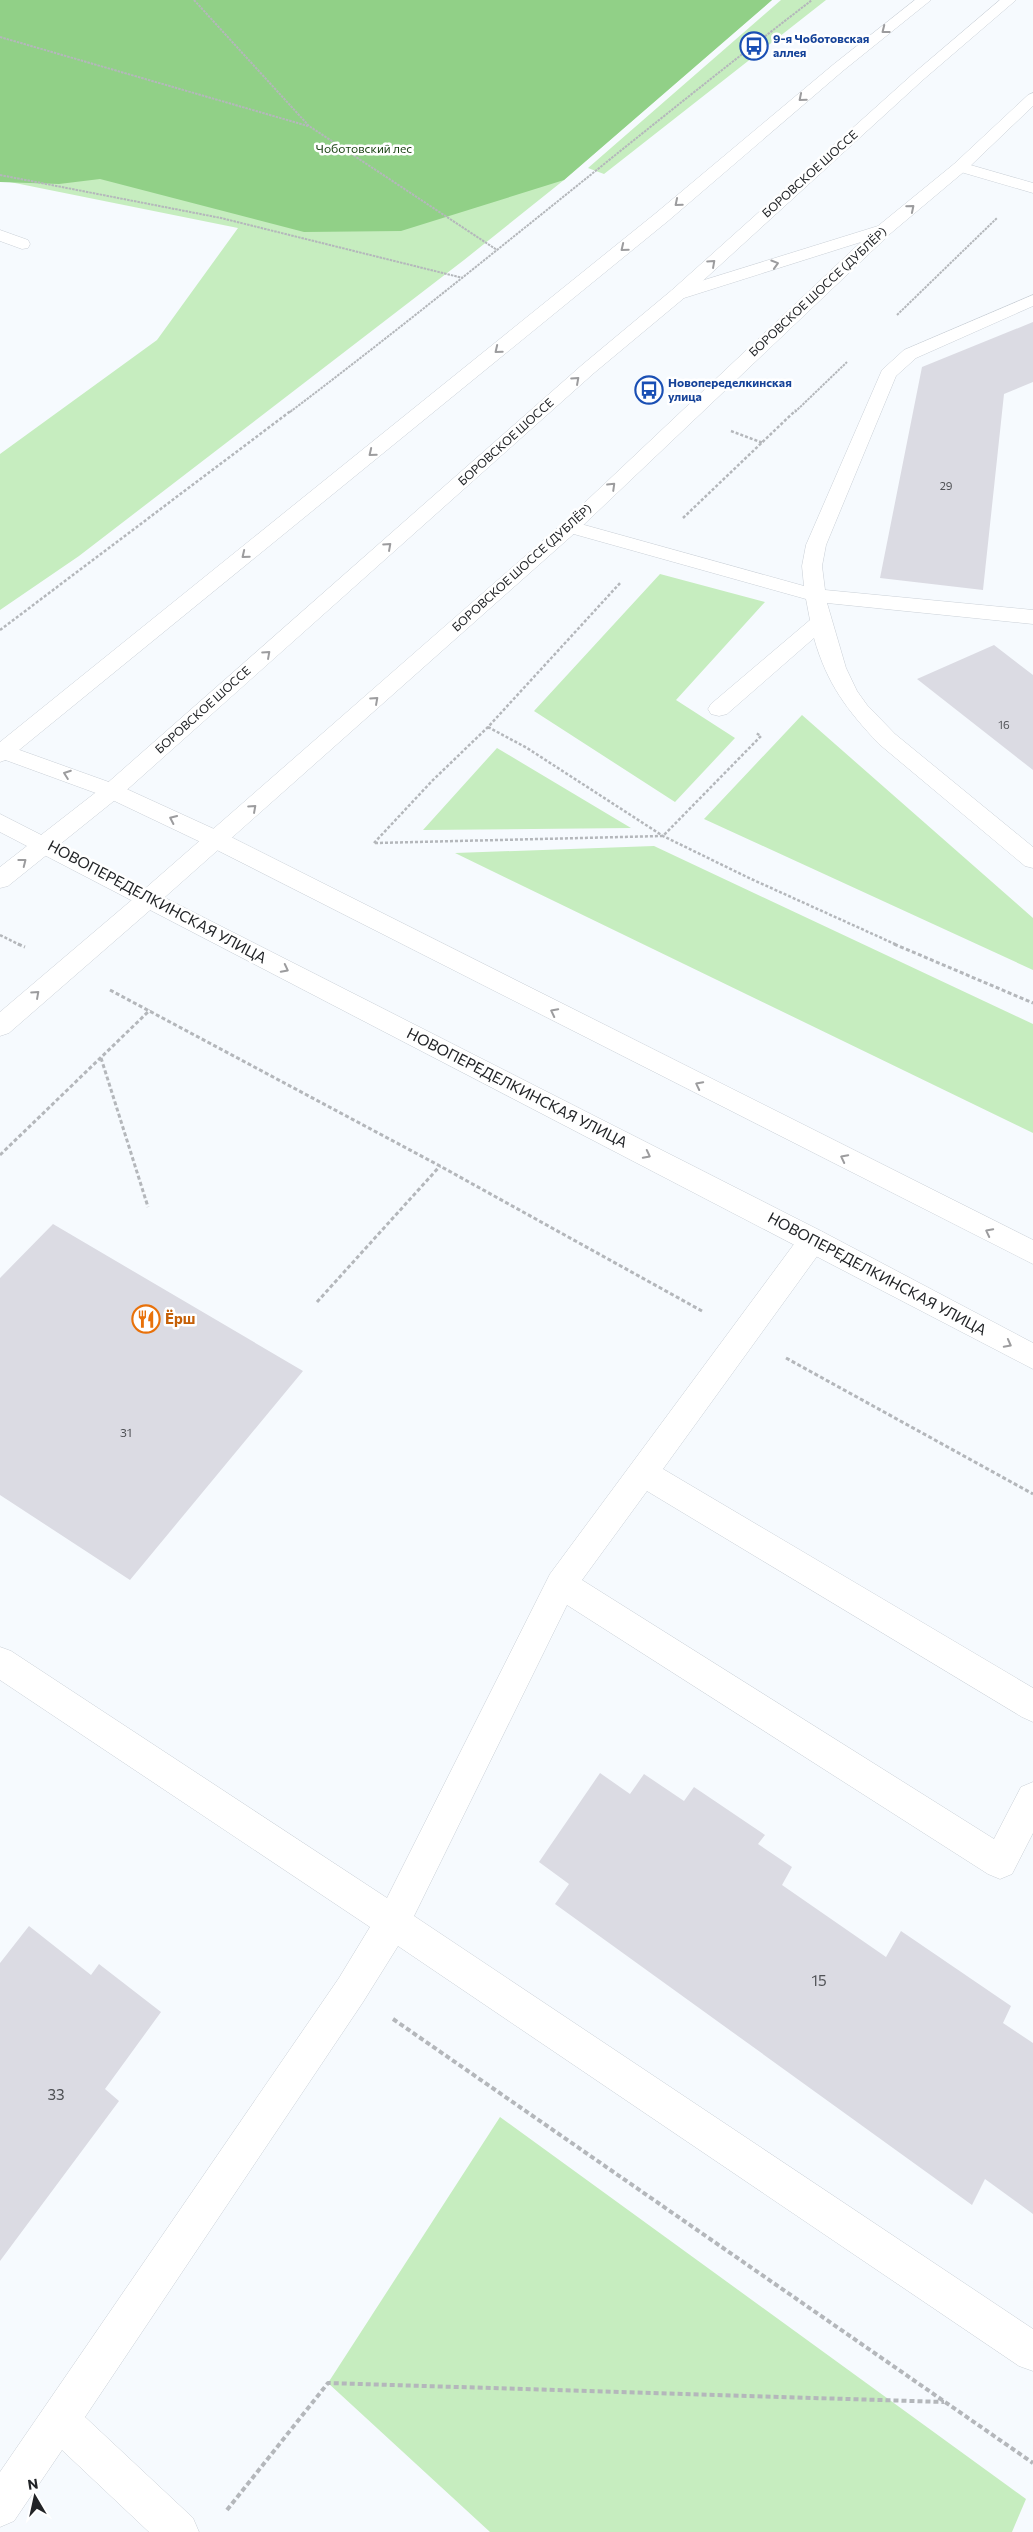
<svg xmlns="http://www.w3.org/2000/svg" width="1033" height="2532" viewBox="0 0 1033 2532" font-family="Commissioner,sans-serif">
<rect width="100%" height="100%" fill="#f6fafe"/>
<path fill="#c6edbf" d="M0,0H772L564,180L464,260L79,556L0,610V454L157,340L238,228L0,180Z
M781,0H826L604,174L588,168Z
M660,574L765,602L676,700L735,738L675,802L534,711Z
M802,715L1033,918V970L704,819Z
M497,748L631,828L423,830Z
M654,846L1033,1024V1133L455,853Z
M500,2117L1026,2499L1012,2532H490L328,2383Z"/>
<path fill="#91d087" d="M0,0H772L564,180L401,231L304,232L100,179L59,184L0,182Z"/>
<path fill="#dbdbe3" d="M1033,322V382L1004,394L983,590L880,578L922,367Z
M994,645L1033,675V770L917,679Z
M53,1224L303,1371L130,1580L0,1495V1278Z
M600,1773L630,1794L644,1774L684,1801L694,1787L765,1835L758,1844L792,1867L782,1885L886,1957L901,1931L1011,2006L1003,2023L1033,2043V2214L985,2179L972,2205L555,1904L569,1884L539,1862Z
M29,1926L91,1975L99,1964L161,2012L105,2089L119,2101L0,2261V1963Z"/>
<g fill="none" stroke-linecap="round" stroke-linejoin="round">
<g stroke="#cad0d7" stroke-width="1">
<path id="service" d="M960,162L1033,183V193L954,170L952,167L954,164Z
M0,230L28,240L30,244L28,248L22,249L0,241Z
M1033,295V306L916,358L896,376L826,545L822,566L825,590L1033,610V624L827,603L846,668L857,691L867,705L895,734L1033,847V868L1025,866L879,744C847,710 827,684 814,638L727,714L719,716L711,714L708,709L711,704L810,620L806,599L563,531L560,527L563,523L570,521L804,586L802,566L806,545L882,370L904,350Z
M813,1229L823,1232L827,1240L823,1248L663,1469L1033,1688V1722L1022,1717L647,1491L582,1580L994,1839L1021,1787L1033,1782V1833L1012,1874L1000,1879L988,1874L567,1605L414,1916L1033,2329V2371L1019,2366L398,1946L363,2002L85,2417L193,2518L199,2532H149L62,2450L14,2521L0,2527V2472L339,1978L370,1927L0,1680V1647L11,1651L387,1898L550,1574L803,1232Z"/>
</g>
<g stroke="#cad0d7" stroke-width="1">
<path id="minor" d="M1033,93V106L966,170L891,233L577,531L156,905L148,908L140,905L136,899L140,893L563,523L861,242L684,298H672L669,294L672,290L878,226L954,164L1028,95Z"/>
</g>
<g stroke="#cad0d7" stroke-width="1">
<path id="tertiary" d="M148,890L156,893L160,899L156,905L9,1033L0,1036V1012L140,893Z"/>
</g>
<g stroke="#cad0d7" stroke-width="1">
<path id="secondary" d="M0,743L120,786L225,834L1033,1240V1264L209,846L104,796L0,758Z
M0,814L823,1232L1033,1343V1369L0,832Z"/>
</g>
<g stroke="#cad0d7" stroke-width="1">
<path id="primary" d="M915,0H931L844,70L668,221L8,759L0,762V742L656,213L834,64Z
M1000,0H1016L924,79L684,298L594,373L120,796L8,886L0,888V867L104,786L582,365L672,290L914,73Z"/>
</g>
<path stroke="#b4b7bb" stroke-width="2" stroke-dasharray="2.5 1" stroke-linecap="butt" d="M194,0L309,126L497,250
M0,37L308,126
M0,175L221,218L463,278
M897,315L997,218
M290,412C467,278 636,135 812,0
M795,412L847,362"/>
<path stroke="#b4b7bb" stroke-width="2.5" stroke-dasharray="3 2" stroke-linecap="butt" d="M731,431L763,443
M683,518L796,410
M0,630L292,410
M488,727L527,748L663,836L749,878L897,945
M374,843L432,781L488,727L621,582
M375,843L663,836L761,736L756,733
M0,935L20,945"/>
<path stroke="#b4b7bb" stroke-width="3" stroke-dasharray="4 2.5" stroke-linecap="butt" d="M18,944L25,947
M894,944L1033,1003
M110,990L440,1166L702,1311
M101,1058L148,1207
M0,1155L150,1010
M317,1302L440,1166
M786,1358L1033,1494"/>
<path stroke="#b4b7bb" stroke-width="4" stroke-dasharray="5 3" stroke-linecap="butt" d="M393,2019L1033,2463
M227,2510L328,2383L944,2402"/>
<use href="#service" fill="#fff" fill-rule="evenodd"/>
<use href="#minor" fill="#fff" fill-rule="evenodd"/>
<use href="#tertiary" fill="#fff" fill-rule="evenodd"/>
<use href="#secondary" fill="#fff" fill-rule="evenodd"/>
<use href="#primary" fill="#fff" fill-rule="evenodd"/>
</g>
<defs><path id="oneway-chevron" d="M-2-3.5L2.5 0L-2 3.5" fill="none" stroke-width="1.6" stroke-linecap="round" stroke-linejoin="round" transform="scale(1.25)"/></defs>
<g stroke="#9c9c9e">
<use href="#oneway-chevron" transform="translate(885 30) rotate(142)"/>
<use href="#oneway-chevron" transform="translate(802 98) rotate(140)"/>
<use href="#oneway-chevron" transform="translate(678 203) rotate(140)"/>
<use href="#oneway-chevron" transform="translate(911 208) rotate(-40)"/>
<use href="#oneway-chevron" transform="translate(624 248) rotate(141)"/>
<use href="#oneway-chevron" transform="translate(712 263) rotate(-42)"/>
<use href="#oneway-chevron" transform="translate(775 264) rotate(-17)"/>
<use href="#oneway-chevron" transform="translate(498 350) rotate(141)"/>
<use href="#oneway-chevron" transform="translate(576 380) rotate(-42)"/>
<use href="#oneway-chevron" transform="translate(372 453) rotate(141)"/>
<use href="#oneway-chevron" transform="translate(612 486) rotate(-44)"/>
<use href="#oneway-chevron" transform="translate(388 546) rotate(-42)"/>
<use href="#oneway-chevron" transform="translate(245 555) rotate(141)"/>
<use href="#oneway-chevron" transform="translate(267 654) rotate(-42)"/>
<use href="#oneway-chevron" transform="translate(375 700) rotate(-42)"/>
<use href="#oneway-chevron" transform="translate(67 774) rotate(-160)"/>
<use href="#oneway-chevron" transform="translate(253 808) rotate(-42)"/>
<use href="#oneway-chevron" transform="translate(173 819) rotate(-155)"/>
<use href="#oneway-chevron" transform="translate(23 862) rotate(-38)"/>
<use href="#oneway-chevron" transform="translate(285 969) rotate(27)"/>
<use href="#oneway-chevron" transform="translate(36 994) rotate(-42)"/>
<use href="#oneway-chevron" transform="translate(554 1012) rotate(-153)"/>
<use href="#oneway-chevron" transform="translate(699 1085) rotate(-153)"/>
<use href="#oneway-chevron" transform="translate(647 1155) rotate(27)"/>
<use href="#oneway-chevron" transform="translate(844 1158) rotate(-153)"/>
<use href="#oneway-chevron" transform="translate(989 1232) rotate(-153)"/>
<use href="#oneway-chevron" transform="translate(1008 1344) rotate(28)"/>
</g>
<defs>
<g id="bus-ring" transform="scale(1.4375)"><circle r="9.5" fill="#fff" stroke="#1a4fb4" stroke-width="1.5"/><path d="M-5-6H5V4H4V6H2V4H-2V6H-4V4H-5ZM-3.5-4V0h7V-4ZM-3.5 1.2v1.5H-2V1.2ZM2 1.2v1.5H3.5V1.2Z" fill="#1a4fb4"/></g>
<g id="restaurant-ring" transform="scale(1.4375)"><circle r="9.5" fill="#fff" stroke="#e8710a" stroke-width="1.5"/><path d="M-5-6h1v4h1v-4h1v4h1v-4h1v5L-1.5 .5V6h-2V.5L-5-1ZM5-6V6H3V1.5H1.5Q1.5-4 5-6Z" fill="#e8710a"/></g>
</defs>
<g fill-rule="evenodd">
<use href="#bus-ring" x="754" y="46"/>
<use href="#bus-ring" x="649" y="390"/>
<use href="#restaurant-ring" x="146" y="1319"/>
</g>
<g text-anchor="middle" stroke-width="5" stroke-linejoin="round" paint-order="stroke">
<g font-size="11" fill="#505256">
<text x="946" y="490">29</text>
<text x="1004" y="729">16</text>
</g>
<g font-size="12" font-weight="bold" fill="#164399" stroke="#fff" text-anchor="start">
<text x="773" y="43">9-я Чоботовская<tspan x="773" dy="14">аллея</tspan></text>
<text x="668" y="387">Новопеределкинская<tspan x="668" dy="14">улица</tspan></text>
</g>
<g font-size="12" fill="#153f0e" stroke="#fff">
<text x="364" y="153">Чоботовский лес</text>
</g>
<g font-size="12" fill="#222427" stroke="#fff">
<text transform="translate(810 174) rotate(-42)" y="4">БОРОВСКОЕ ШОССЕ</text>
<text transform="translate(818 292) rotate(-43)" y="4">БОРОВСКОЕ ШОССЕ (ДУБЛЁР)</text>
<text transform="translate(506 442) rotate(-42)" y="4">БОРОВСКОЕ ШОССЕ</text>
<text transform="translate(522 568) rotate(-42)" y="4">БОРОВСКОЕ ШОССЕ (ДУБЛЁР)</text>
<text transform="translate(203 710) rotate(-42)" y="4">БОРОВСКОЕ ШОССЕ</text>
</g>
<g font-size="12" fill="#505256">
<text x="126" y="1437">31</text>
</g>
<g font-size="15" fill="#222427" stroke="#fff">
<text transform="translate(157 902) rotate(28)" y="5">НОВОПЕРЕДЕЛКИНСКАЯ УЛИЦА</text>
<text transform="translate(517 1088) rotate(27)" y="5">НОВОПЕРЕДЕЛКИНСКАЯ УЛИЦА</text>
<text transform="translate(877 1274) rotate(28)" y="5">НОВОПЕРЕДЕЛКИНСКАЯ УЛИЦА</text>
</g>
<g font-size="15" font-weight="bold" fill="#c56008" stroke="#fff" text-anchor="start">
<text x="165" y="1324">Ёрш</text>
</g>
<g font-size="15" fill="#505256">
<text x="819" y="1986">15</text>
<text x="56" y="2100">33</text>
</g>
</g>
<g transform="translate(35 2497) rotate(351)" stroke="#ffffff" stroke-width="4" paint-order="stroke">
<path d="M0-4L9 19L0 12L-9 19Z" fill="#222427"/>
<text y="-8" font-size="14" font-weight="bold" text-anchor="middle" fill="#222427">N</text>
</g>
</svg>
